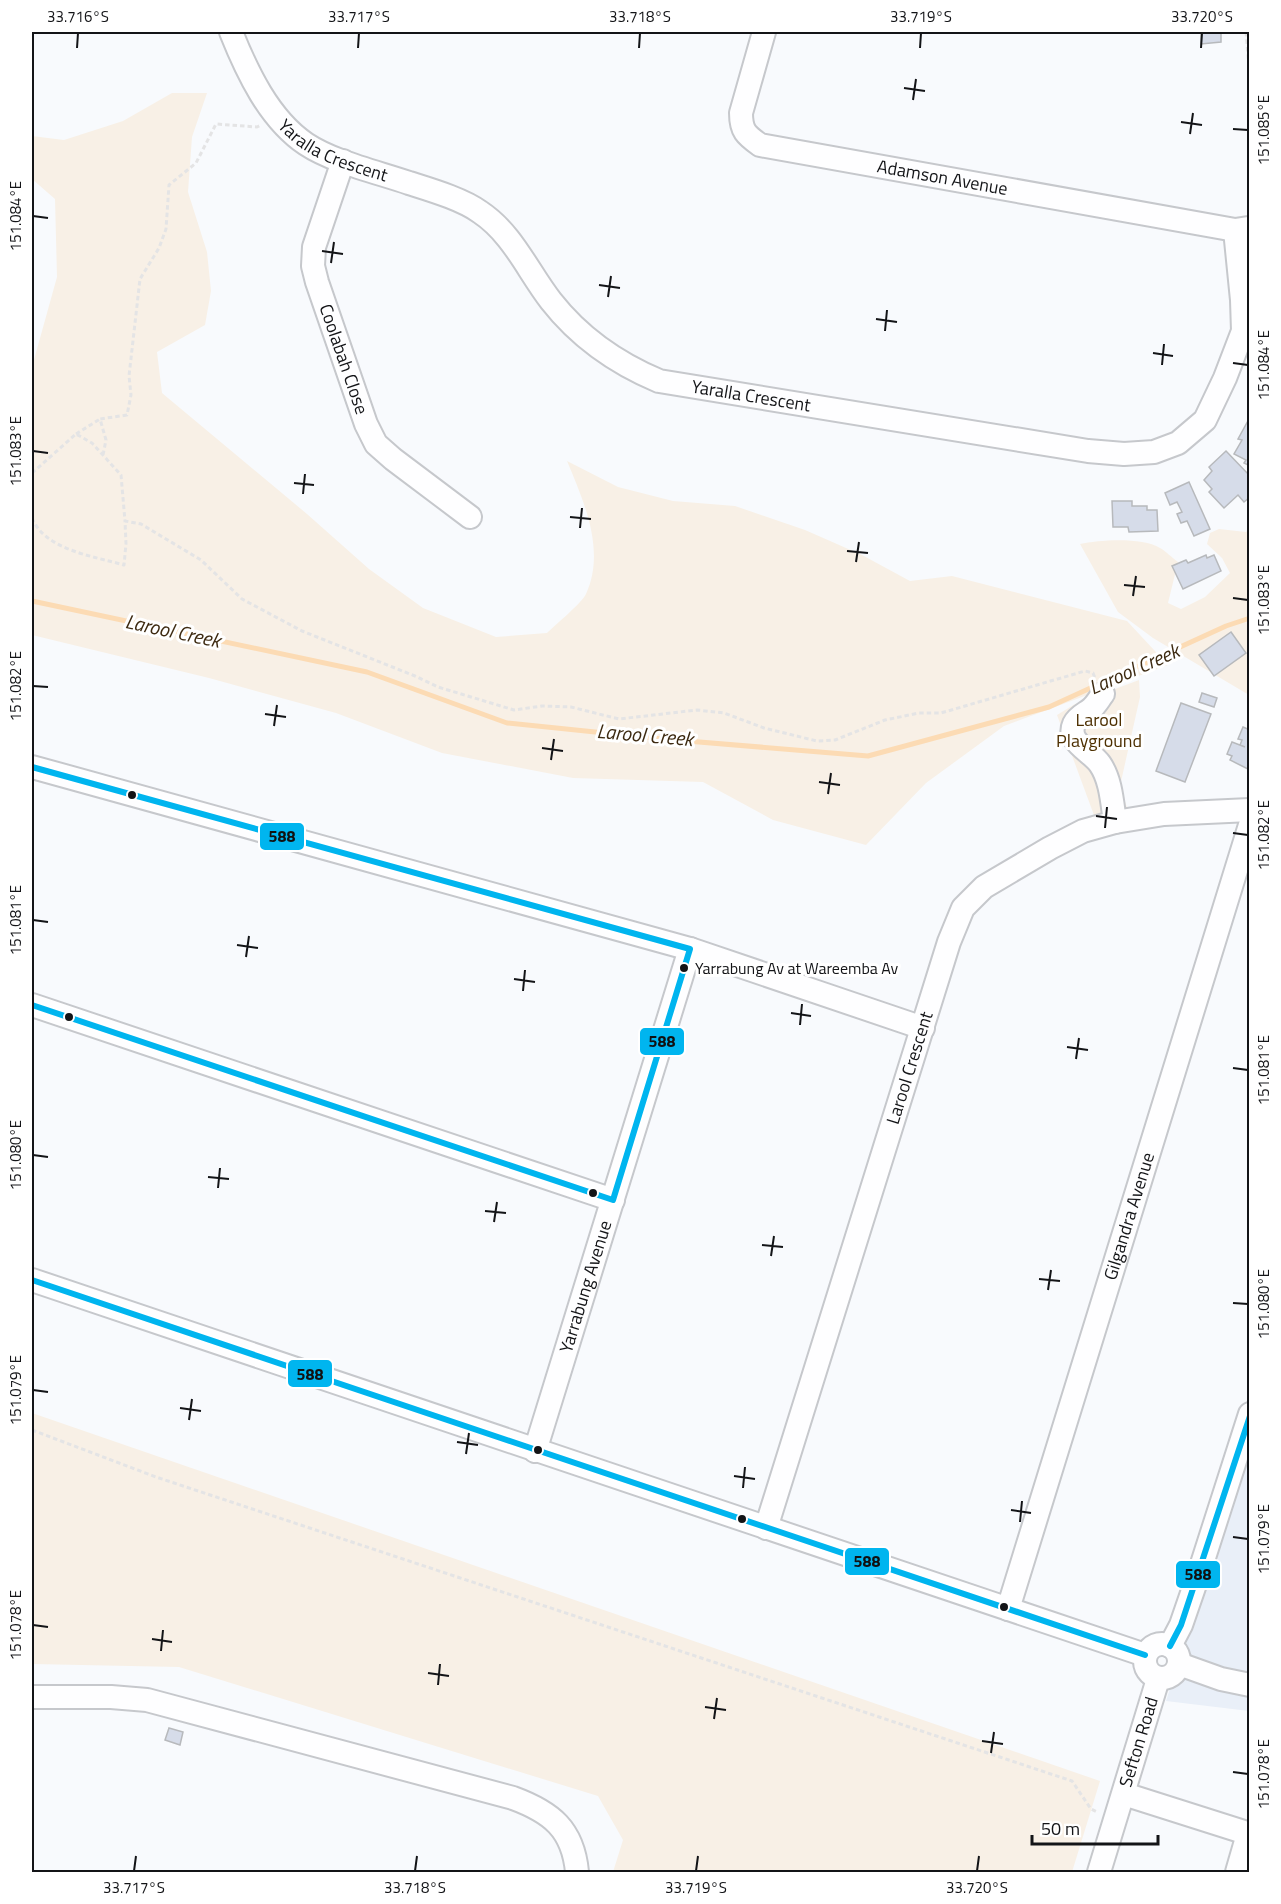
<svg xmlns="http://www.w3.org/2000/svg" width="1281" height="1904" viewBox="0 0 1281 1904" font-family="'Titillium Web',sans-serif">
<rect width="100%" height="100%" fill="#f8fafd"/>
<path fill="#e9eff8" d="M1249,1445V1711L1166,1701Z"/>
<path fill="#f8f0e6" d="M172,93H207L192,137L188,192L207,252L211,291L205,325L157,352L162,393L307,514L369,569L423,608L496,637L547,633C556,624 581,604 586,594C606,550 584,502 567,461L618,487L673,501L735,506L805,530L862,555L910,581L952,576L1127,621L1168,665L1004,726L926,783L866,845L773,820L703,782L573,778L442,753L336,713L209,678L32,635V367L57,277L55,199L32,179V136L64,140L123,121Z
M1219,529L1246,532L1249,529V695L1153,638L1118,612L1080,544C1100,540 1142,537 1160,548C1166,551 1172,558 1178,562L1168,603L1181,609L1205,597L1230,573L1222,558L1207,544L1210,533Z
M1139,680L1140,697L1120,786L1131,820L1098,826L1057,715L1075,704Z
M32,1413L1100,1781L1072,1872H613L623,1840L598,1796L179,1667L32,1664Z"/>
<g fill="none" stroke-linecap="round" stroke-linejoin="round">
<path stroke="#fcdbb4" stroke-width="5" d="M32,601L367,672L507,723L663,739L868,756L1049,707L1226,626L1250,618"/>
</g>
<path fill="#d6dce9" stroke="#b7b9bc" stroke-width="1.5" d="M1201,32H1221V42L1201,44Z
M1249,419H1250V466L1244,463L1246,460L1234,454L1242,440L1238,439Z
M1226,451L1250,476V497L1244,502L1238,495L1224,508L1209,492L1212,489L1204,480L1212,471L1209,467Z
M1189,482L1210,529L1194,536L1187,521L1181,523L1177,514L1182,512L1177,502L1170,505L1165,493Z
M1112,501H1132V506H1147V510H1157L1158,531L1129,532L1128,527H1113Z
M1206,555L1207,558L1214,555L1221,571L1183,589L1172,566L1186,560L1188,563Z
M1231,632L1246,653L1214,676L1199,655Z
M1202,693L1217,698L1214,707L1199,702Z
M1181,703L1211,714L1185,782L1156,771Z
M1243,727L1250,730L1248,769L1230,760L1232,756L1227,754L1232,742L1245,747L1240,745L1242,740L1238,739Z
M169,1728L183,1732L180,1745L165,1740Z"/>
<g fill="none" stroke-linecap="round" stroke-linejoin="round">
<g stroke="#c6c8cc" stroke-width="26">
<g id="minor">
<path id="s1" d="M231,32C247,72 269,119 306,144C333,162 377,172 409,183C431,190 462,199 480,212C513,234 527,270 551,301C580,338 616,363 659,381L1088,451L1124,454L1154,452L1178,443L1205,420L1225,378L1243,331L1242,300L1235,230"/>
<path id="s2" d="M764,32L741,113C741,131 746,135 760,145L1235,230L1248,228"/>
<path id="s3" d="M343,161L314,247L313,266L317,282L366,424L376,444L393,459L470,517"/>
<path d="M1103,694C1099,699 1096,705 1091,709C1085,714 1078,716 1074,724C1066,742 1091,751 1100,764C1111,780 1112,802 1115,822"/>
<path d="M32,767L690,949L923,1028"/>
<path d="M32,1005L613,1200"/>
<path d="M32,1280L1145,1655"/>
<path id="s4" d="M535,1451L690,949"/>
<path id="s5" d="M766,1528L949,942L963,908L984,887L1050,848L1083,831L1115,822L1164,814L1250,810"/>
<path id="s6" d="M1008,1609L1250,825"/>
<circle cx="1162" cy="1661" r="17"/>
<path d="M1170,1646L1181,1625L1201,1567L1250,1414"/>
<path d="M1179,1664L1221,1679L1250,1685"/>
<path d="M32,1697H111L147,1700L513,1798C551,1812 573,1829 577,1872"/>
<path d="M1124,1794L1250,1834"/>
<path id="s7" d="M1099,1872L1158,1679"/>
<path d="M1237,1872L1248,1834"/>
</g>
</g>
<path stroke="#e4e4e5" stroke-width="3" stroke-dasharray="4.5 3" stroke-linecap="butt" d="M1246,32L1250,78
M76,434L100,419
M103,455L106,440L100,419L127,415L131,395L129,376L140,279L159,248L166,229L169,185L196,163L216,124L257,127L261,125
M32,473L76,434L92,443L121,475L125,521
M32,496V503
M32,518C45,550 93,556 124,565L126,544L125,521L141,524L201,560L242,599L302,631L415,676L438,687L514,710L542,706L571,707L619,719L697,710L724,713L764,728L817,741L835,740L885,720L919,713H941L1085,671L1093,673L1095,678
M32,1430L156,1477L1072,1781L1091,1809L1097,1812"/>
<use href="#minor" stroke="#fefeff" stroke-width="22"/>
<g stroke="#fff" stroke-width="10">
<path id="bus-1" d="M32,767L690,949L613,1200L32,1005
M32,1280L1145,1655
M1170,1646L1181,1625L1250,1416"/>
</g>
<use href="#bus-1" stroke="#00b5ef" stroke-width="6"/>
</g>
<path fill="none" stroke="#131417" stroke-width="2" d="M77,48L78,33M358,48L359,33M639,48L640,33M920,48L921,33M1201,48L1202,33M904,88L925,91M913,100L916,79M1181,122L1202,125M1233,129L1248,130M1190,134L1193,113M33,216L48,218M322,251L343,254M331,263L334,242M599,285L620,288M608,297L611,276M876,319L897,322M885,331L887,310M1153,353L1173,356M1233,363L1248,365M1162,365L1164,344M33,451L48,453M294,483L314,485M303,494L305,474M570,517L591,519M580,528L582,508M847,551L868,553M856,562L859,542M1124,585L1145,587M1133,596L1136,576M1233,598L1248,600M33,686L48,687M265,714L286,717M274,726L277,705M542,748L563,751M551,760L554,739M819,782L840,785M828,794L831,773M1096,816L1117,819M1105,828L1107,807M1233,833L1248,835M33,920L48,922M237,945L258,948M246,957L249,936M514,979L535,982M523,991L525,970M791,1013L811,1016M800,1025L802,1004M1067,1047L1088,1050M1076,1059L1079,1038M1233,1068L1248,1070M33,1155L48,1157M208,1177L229,1179M218,1188L220,1168M485,1211L506,1213M494,1222L497,1202M762,1245L783,1247M771,1256L774,1236M1039,1279L1060,1281M1048,1290L1051,1270M1233,1303L1248,1304M33,1390L48,1392M180,1408L201,1411M189,1420L192,1399M457,1442L478,1445M466,1454L469,1433M734,1476L755,1479M743,1488L745,1467M1011,1510L1031,1513M1020,1522L1022,1501M1233,1537L1248,1539M33,1625L48,1627M152,1639L172,1642M161,1651L163,1630M428,1673L449,1676M438,1685L440,1664M705,1707L726,1710M714,1719L717,1698M982,1741L1003,1744M991,1753L994,1732M1233,1772L1248,1774M134,1871L136,1856M415,1871L417,1856M696,1871L698,1856M977,1871L979,1856"/>
<g fill="#131417" stroke="#fff" stroke-width="2">
<circle cx="132" cy="795" r="5"/>
<circle cx="684" cy="968" r="5"/>
<circle cx="69" cy="1017" r="5"/>
<circle cx="593" cy="1193" r="5"/>
<circle cx="538" cy="1450" r="5"/>
<circle cx="742" cy="1519" r="5"/>
<circle cx="1004" cy="1607" r="5"/>
</g>
<g text-anchor="middle" stroke-width="6" stroke-linejoin="round" paint-order="stroke">
<g font-size="16" fill="#131417" stroke="#fff" text-anchor="start">
<text x="695" y="974">Yarrabung Av at Wareemba Av</text>
</g>
<g font-size="18" fill="#131417" stroke="#fff">
<text dy="6" stroke="none"><textPath href="#s1" startOffset="164">Yaralla Crescent</textPath></text>
<text dy="6" stroke="none"><textPath href="#s2" startOffset="309">Adamson Avenue</textPath></text>
<text dy="6" stroke="none"><textPath href="#s3" startOffset="208">Coolabah Close</textPath></text>
<text dy="6" stroke="none"><textPath href="#s1" startOffset="668">Yaralla Crescent</textPath></text>
<text dy="6" stroke="none"><textPath href="#s5" startOffset="482">Larool Crescent</textPath></text>
<text dy="6" stroke="none"><textPath href="#s6" startOffset="411">Gilgandra Avenue</textPath></text>
<text dy="6" stroke="none"><textPath href="#s4" startOffset="172">Yarrabung Avenue</textPath></text>
<text dy="6" stroke="none"><textPath href="#s7" startOffset="136">Sefton Road</textPath></text>
</g>
<g font-size="18" fill="#4d2f00" stroke="#fff">
<text x="1099" y="726">Larool<tspan x="1099" dy="21">Playground</tspan></text>
</g>
<g font-size="20" font-style="italic" fill="#3d2a11" stroke="#fff">
<text transform="translate(173 631) rotate(12)" y="7">Larool Creek</text>
<text transform="translate(1134 669) rotate(-24)" y="7">Larool Creek</text>
<text transform="translate(645 735) rotate(5)" y="7">Larool Creek</text>
</g>
</g>
<g stroke="#fff" stroke-width="2">
<rect x="259" y="822" width="46" height="29" rx="6" fill="#00b5ef"/>
<rect x="639" y="1027" width="46" height="29" rx="6" fill="#00b5ef"/>
<rect x="287" y="1359" width="46" height="29" rx="6" fill="#00b5ef"/>
<rect x="844" y="1547" width="46" height="29" rx="6" fill="#00b5ef"/>
<rect x="1175" y="1560" width="46" height="29" rx="6" fill="#00b5ef"/>
</g>
<g font-size="16" text-anchor="middle" font-weight="bold" fill="#111">
<text x="282" y="842">588</text>
<text x="662" y="1047">588</text>
<text x="310" y="1380">588</text>
<text x="867" y="1567">588</text>
<text x="1198" y="1580">588</text>
</g>
<rect width="1281" height="1904" fill="none" stroke="#ffffff" stroke-width="66"/>
<path d="M1032 1835v9h126v-9" fill="none" stroke="#131417" stroke-width="3"/>
<text x="1041" y="1835" font-size="18" fill="#131417" stroke="#ffffff" stroke-width="4.5" paint-order="stroke">50 m</text>
<rect x="33" y="33" width="1215" height="1838" fill="none" stroke="#131417" stroke-width="2"/>
<g font-size="15" text-anchor="middle" fill="#131417">
<text x="78" y="22">33.716°S</text>
<text x="359" y="22">33.717°S</text>
<text x="640" y="22">33.718°S</text>
<text x="921" y="22">33.719°S</text>
<text x="1202" y="22">33.720°S</text>
<text transform="translate(1264 130) rotate(-90)" y="5">151.085°E</text>
<text transform="translate(16 216) rotate(-90)" y="5">151.084°E</text>
<text transform="translate(1264 365) rotate(-90)" y="5">151.084°E</text>
<text transform="translate(16 451) rotate(-90)" y="5">151.083°E</text>
<text transform="translate(1264 600) rotate(-90)" y="5">151.083°E</text>
<text transform="translate(16 686) rotate(-90)" y="5">151.082°E</text>
<text transform="translate(1264 835) rotate(-90)" y="5">151.082°E</text>
<text transform="translate(16 920) rotate(-90)" y="5">151.081°E</text>
<text transform="translate(1264 1070) rotate(-90)" y="5">151.081°E</text>
<text transform="translate(16 1155) rotate(-90)" y="5">151.080°E</text>
<text transform="translate(1264 1304) rotate(-90)" y="5">151.080°E</text>
<text transform="translate(16 1390) rotate(-90)" y="5">151.079°E</text>
<text transform="translate(1264 1539) rotate(-90)" y="5">151.079°E</text>
<text transform="translate(16 1625) rotate(-90)" y="5">151.078°E</text>
<text transform="translate(1264 1774) rotate(-90)" y="5">151.078°E</text>
<text x="134" y="1893">33.717°S</text>
<text x="415" y="1893">33.718°S</text>
<text x="696" y="1893">33.719°S</text>
<text x="977" y="1893">33.720°S</text>
</g>
</svg>
